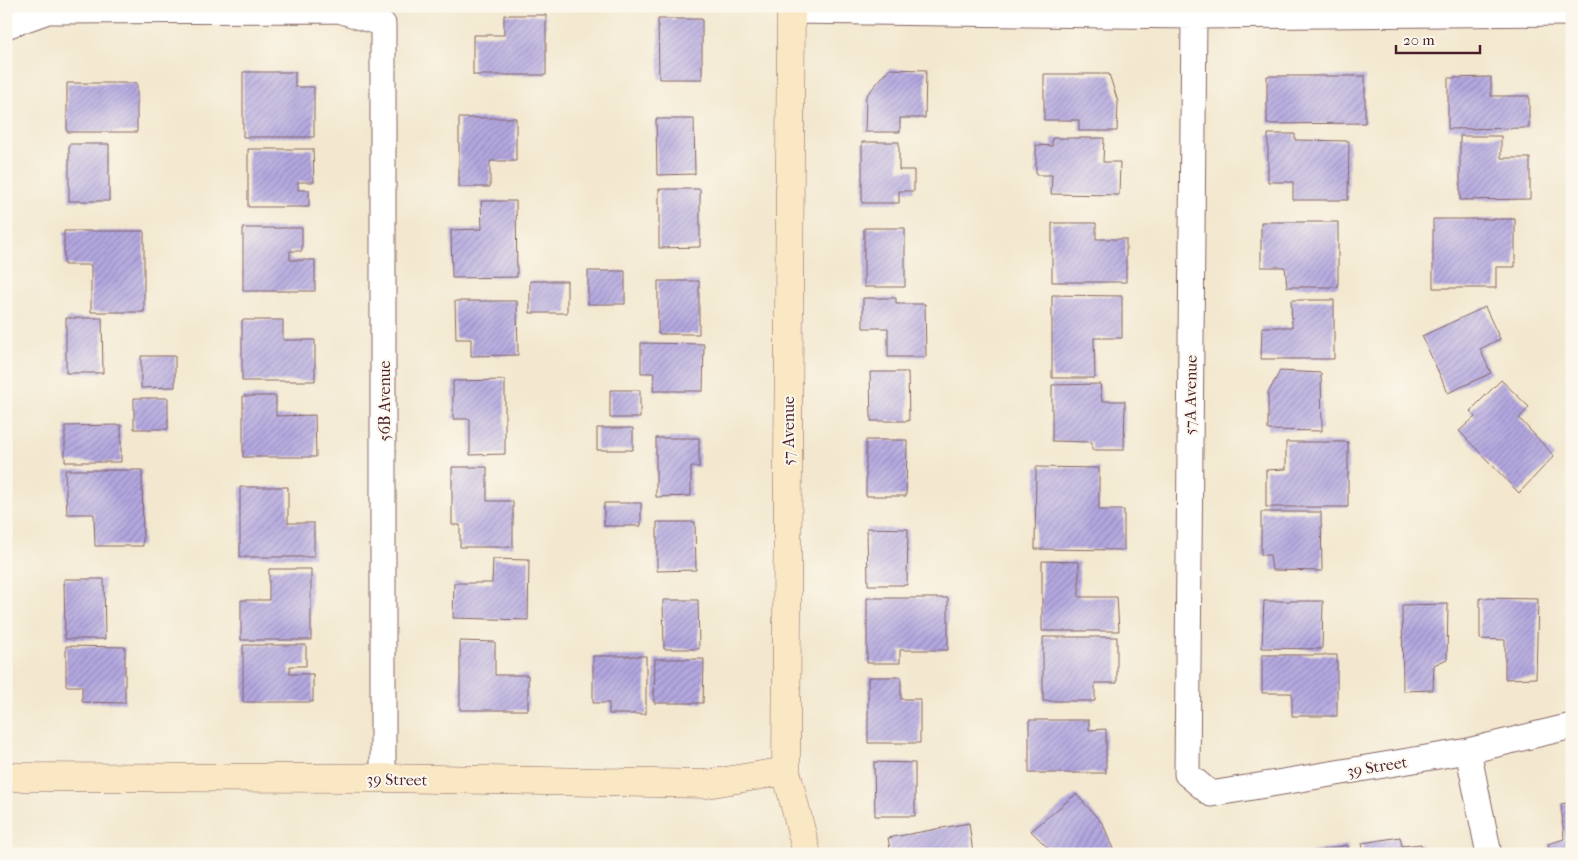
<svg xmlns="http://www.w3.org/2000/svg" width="1578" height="860" viewBox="0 0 1578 860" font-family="'IM FELL French Canon',serif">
<defs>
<pattern id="building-hatch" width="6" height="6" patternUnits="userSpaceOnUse" patternTransform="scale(1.25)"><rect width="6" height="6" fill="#b3a8e0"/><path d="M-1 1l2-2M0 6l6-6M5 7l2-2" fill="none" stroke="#9488b6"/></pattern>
</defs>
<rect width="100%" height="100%" fill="#fbf7ec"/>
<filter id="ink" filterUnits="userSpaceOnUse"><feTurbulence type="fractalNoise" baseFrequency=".02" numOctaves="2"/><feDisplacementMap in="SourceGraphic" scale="10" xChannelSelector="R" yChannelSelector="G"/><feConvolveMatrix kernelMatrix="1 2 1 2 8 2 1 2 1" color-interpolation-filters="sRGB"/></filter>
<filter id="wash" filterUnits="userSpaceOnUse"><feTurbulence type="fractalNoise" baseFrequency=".0096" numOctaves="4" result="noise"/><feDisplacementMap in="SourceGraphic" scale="20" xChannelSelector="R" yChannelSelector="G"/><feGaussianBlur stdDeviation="1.12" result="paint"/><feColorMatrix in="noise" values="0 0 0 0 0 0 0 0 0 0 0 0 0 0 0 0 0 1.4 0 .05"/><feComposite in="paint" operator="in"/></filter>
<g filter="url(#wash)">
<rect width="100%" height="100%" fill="#f3e8cf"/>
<g id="blocks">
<path fill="url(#building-hatch)" d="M504,15H546V75H473V35H504Z
M658,19H702V79H659Z
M889,69L926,70L925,118H900V132H865L866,96Z
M243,72H295V87H314V137H243Z
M1044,74H1109L1118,102L1117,131H1079V120H1044Z
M1267,76H1365V123L1267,124Z
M1491,77V96H1529V128L1448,129V78Z
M67,83H137V132H67Z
M459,118H516V161H490V187H459Z
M656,119H694L695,174L657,175Z
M1268,134H1295V140L1349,141L1348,200H1293V182H1268Z
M1460,136H1501V158H1530V199L1460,200Z
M1052,138H1104L1103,162H1120L1119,195L1051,194L1052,175H1036V145L1052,146Z
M862,142H899V170H914V191H899V203H862Z
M69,144H109V201H69Z
M248,149H313L314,182H298V190H309V207H248Z
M659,189H700V247L659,248Z
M481,201H516L517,277L452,278L451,230L482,229Z
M1433,219H1515V267H1496V288H1433Z
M1261,222H1338V287H1287L1285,267H1261Z
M1052,223H1096V239H1126V282H1052Z
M243,228H302V251H290V260H315V291H243Z
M864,228H905V287H864Z
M64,231H144V312H91V265H64Z
M588,271H625V304H588Z
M530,281H567V313H530Z
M658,281H699V334H658Z
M1052,295L1122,296V338H1094L1095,378H1052Z
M863,298H896V304H925L926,357H888V328H863Z
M1291,300H1334V359H1261L1262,327H1292Z
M455,301H517L518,355L471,356V339H456Z
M1485,307L1500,339L1480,349L1491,373L1448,393L1422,336Z
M66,318H102L103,373H66Z
M242,320H283V340H315V381H242Z
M641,343L704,344L703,391H653L654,373H641Z
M141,356H175V387L141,388Z
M1280,371L1321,373L1322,431L1268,430V393Z
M870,372H908L909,421H871Z
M505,380V454L470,455V419H453V381Z
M1501,380L1529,407L1519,418L1554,456L1519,493L1459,431L1475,417L1470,411Z
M1100,384L1102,401H1125L1124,450H1092V442L1052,441V385Z
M610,390H640V418H610Z
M243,396H276V416L315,415L316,457H243Z
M134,398H168V429H134Z
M121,425V462H65V426Z
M597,428H633V450H597Z
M656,438H699V467H691V496L656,497Z
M866,440H907L906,496H866Z
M1286,442H1348V507H1266V470L1286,469Z
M452,467H487V501H513V547H460V525H452Z
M1036,467L1099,468V510H1124V550L1035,549Z
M65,470H142L143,546H95L94,514H67Z
M240,487H288V523H314V557H240Z
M604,503H641V526H604Z
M1261,512H1321L1322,571L1272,570L1270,555H1261Z
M657,522H695L696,570L657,571Z
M867,528L908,529L907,585H868Z
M493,559L529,560L528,620L453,618L454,583H492Z
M1042,561L1079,562V597H1117L1119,631H1042Z
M269,569H311V640H241V600H269Z
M64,579H104L105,639H65Z
M867,598H948V650H900V663H867Z
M1480,598L1538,599L1536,678L1505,679V640L1480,639Z
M663,600H698L699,649H664Z
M1264,601H1323L1322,649L1262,648Z
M1448,604L1447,659L1434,665L1433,690L1403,691L1402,605Z
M1043,637H1117V683H1095V701H1043Z
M460,641L495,642V675H528V710H460Z
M243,645H306V666H290V674H313V702H243Z
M66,646L125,647V703L82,702V686H66Z
M1262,655H1337V716H1292V693H1262Z
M593,656H646V714H609V703H593Z
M655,659H704L703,703H654Z
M868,677H901V699H920V743H868Z
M1029,720H1089V730L1106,729V773H1029Z
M874,762L915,763V816H875Z
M1076,794L1103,824L1115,854H1054L1031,831Z
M1572,802V854H1550L1548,844L1564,839L1561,804Z
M969,823L973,854H891L888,838Z
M1400,837L1402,846L1421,844L1423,854H1364L1362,843Z
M1347,845L1349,854H1309V853Z"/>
</g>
</g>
<g filter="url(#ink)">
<use href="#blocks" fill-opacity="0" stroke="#856564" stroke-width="1"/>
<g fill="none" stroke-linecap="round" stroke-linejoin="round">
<g stroke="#856564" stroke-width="27">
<path id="street" d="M791,11L1194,16L1572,13
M1194,16L1187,774L1211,794L1468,751L1572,726
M6,26L48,11L339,10L383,24V778
M1468,751L1489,854"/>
</g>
<g stroke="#856564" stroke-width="29">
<path id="secondary" d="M791,6L786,771L807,854
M6,777L383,778L707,784L786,771"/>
</g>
<use href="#street" stroke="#fff" stroke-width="25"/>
<use href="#secondary" stroke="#fae7c3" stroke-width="28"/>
</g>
</g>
<g text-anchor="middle" stroke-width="4" stroke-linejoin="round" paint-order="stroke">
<g font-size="16" fill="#4a1f2b" stroke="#fbf7ec">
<text transform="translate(1190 395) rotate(-89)" y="6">57A Avenue</text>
<text transform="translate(384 401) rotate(-90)" y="6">56B Avenue</text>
<text transform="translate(788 431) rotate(-90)" y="6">57 Avenue</text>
<text transform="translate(1377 766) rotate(-9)" y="6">39 Street</text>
<text transform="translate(397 779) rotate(1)" y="6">39 Street</text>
</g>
</g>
<rect width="1578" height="860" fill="none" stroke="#fbf7ec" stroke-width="25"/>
<path d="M1396 45v8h84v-8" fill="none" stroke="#4a1f2b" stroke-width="2.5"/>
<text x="1403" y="45" font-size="15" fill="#4a1f2b" stroke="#fbf7ec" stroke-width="4" paint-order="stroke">20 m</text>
</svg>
